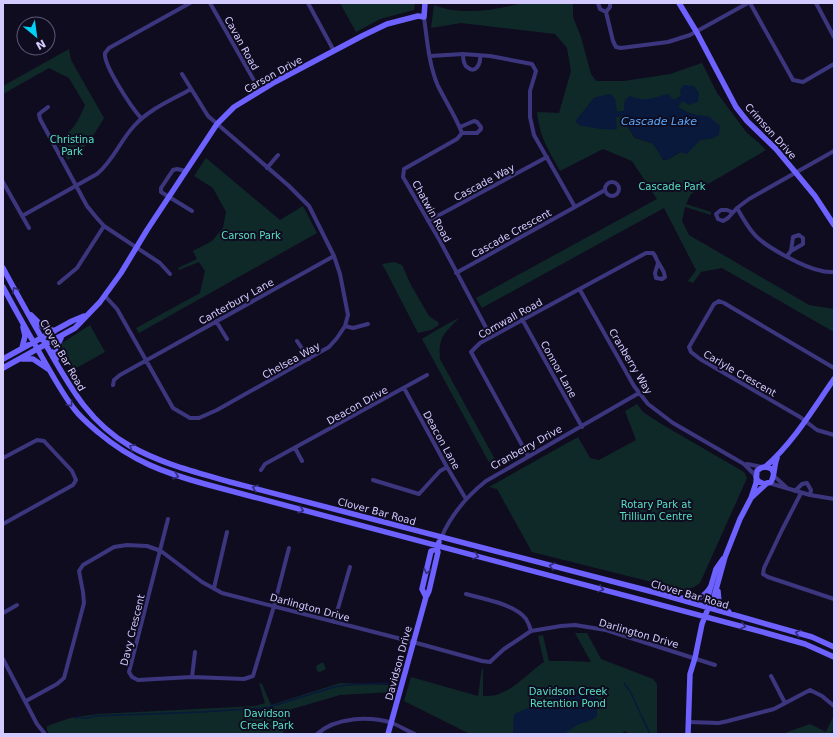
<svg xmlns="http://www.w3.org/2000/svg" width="837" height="737" viewBox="0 0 837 737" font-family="'DejaVu Sans',sans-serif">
<rect width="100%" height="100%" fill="#100c1f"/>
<path fill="#0f2929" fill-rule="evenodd" d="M340,3H415L414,10L380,19L356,32Z
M522,3H573V17L581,37L591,74L596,81H624L670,74L702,63L717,93L747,133L759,143L766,150L691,194L686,204L711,212V215L685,207L682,221L689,235L809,305L834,309V332L722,268L701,272L693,283L688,281L696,270L664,208L482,308L476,298L657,199L632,161L603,149L560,171C548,149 540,138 537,112L559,113L571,71L567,48L555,34L461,23L431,28L434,5C460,16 496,10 522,3ZM611,94L617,112L624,111L625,100H649L659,97L674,100L681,96L685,102H681L678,107C687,114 698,116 710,117L713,138L700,140L669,159L663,160L659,152L652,143L635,138L628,127L625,116L620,115L590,126L579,125L576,121L594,98Z
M69,49L71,60L104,118C93,136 87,149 68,160L56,141C73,132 78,122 85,105L69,78L49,68L3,94V86Z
M206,158L280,220L303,206L317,233L139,333L136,328L200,293L205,271L199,262L179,270L178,268L197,259L193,251L212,241L223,228L226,212L213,188L194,176Z
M394,262L402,265L411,285L429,316L438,322L439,325L431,330L418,333L386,271L382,264Z
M459,318C445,333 438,336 440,359L497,463L491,466L422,339C428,335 456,319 459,318Z
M90,325L105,352L71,371L62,356V343Z
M637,404L643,412L663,425L744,472L747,478L700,583L694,587L684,590L532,552L497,489L489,487L578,437L590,458L599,460L636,440L625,411Z
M575,633H587L601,659L653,679L657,684V734H628L626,731L620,734H470L404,701L411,677L478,696L482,668L483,669V696C488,696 494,696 499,694C516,688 529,672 544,662L538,636L543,635L549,661H568L591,662Z
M323,662L326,669L320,672L317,671L316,666Z
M259,683L262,684L271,705L340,683L393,685L392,692L340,695L289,710L283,734H49L47,730V726L70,718L98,714L256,706L265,703Z
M834,715V728L830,734H782L810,724L826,732Z"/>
<path fill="#08193c" d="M684,85L694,86L699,93L698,102L688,105L685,102H681L678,107L691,114L710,117L720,126L719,135L713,138L700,140L687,154L680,152L669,159L663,160L659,152L652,143L636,138L628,127L625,116L616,117L617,129C604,131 591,127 579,125L576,121L594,98L611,94L615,99L617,112L624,111L625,100L630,96C646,102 652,98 668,94L674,100L681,96L680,90Z
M579,688L589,691L597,698V716L592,720L579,724L564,734H513L514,714L559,695Z"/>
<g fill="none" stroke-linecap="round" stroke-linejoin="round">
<path stroke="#08193c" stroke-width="1.5" d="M624,683L630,691L650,734
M75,718L80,717C83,719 91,718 94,716L201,712L266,708L334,687L346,685L388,683"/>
<path stroke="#3c367f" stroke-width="4" d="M210,3L260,91
M308,3L334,51
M598,3L600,9L606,12L610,7V3
M750,3L793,80L803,82L834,64
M816,3L834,37
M606,12L613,41L616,47L621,48L668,42L690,35L748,3
M424,17C427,40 429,65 438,86C446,102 456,117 462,133L457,139L404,169L403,177L440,241L491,337
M463,54C463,58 464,65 467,67C476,75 481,63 480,55
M430,56L463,54L490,56L532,64L536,71L530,91V117L534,135L575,207L456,273
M48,107L39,114L40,119L87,206L96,217L104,226L160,263L170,274
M141,118C132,108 103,65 105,53L109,48L190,3
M460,127L474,121L477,122L481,127V129L477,133H462
M834,151L749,199L737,208C742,217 747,226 754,234C765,247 805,268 822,271C826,272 830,272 834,272
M267,168L278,155
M186,171L177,169L173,170L161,188V192L192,211
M605 189a7 7 0 1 1 14 0a7 7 0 1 1-14 0Z
M3,182L29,228
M575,207L605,190
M732,212L727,210H721L716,214L718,219L723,221L728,218L737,208
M22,216L97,174C113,161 120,141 134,126C149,109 172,100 191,89
M428,221L547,157
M787,256L791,251L803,244V238L799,235L793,237L791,251
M59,283L77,268L104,226
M580,290L634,386L648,404L673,423L744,464L756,476
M105,296L117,309L173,408L190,418H199L217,410L329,347L337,338L345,326L348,315L340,274L334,256L309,206L289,186L208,116L182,74
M522,319L582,427
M216,321L227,339
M345,326L353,328L368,324
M297,341L309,359
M834,368L724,303L719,301L714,304L689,347L691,352L700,359L800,417L817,430L834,435
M113,385L114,380L120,375L334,256
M404,388L447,467L466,499
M295,448L302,461
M528,456L471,352L480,343L646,253H653C656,256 656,259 658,262C661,268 664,269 665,277L662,279L656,278L655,273L658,263
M3,458L37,440L44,441L72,471L76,480L73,485L3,524
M747,464L762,467
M261,470L265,464L427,375
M774,476L786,487
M373,480L419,494L440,471L447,467
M769,483L810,495L834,499
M795,491L802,484L807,483L811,490L810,495
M801,493L782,530L764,568L763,574L768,577L834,599
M168,519L129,672L132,677L138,680L192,677L244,679L253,676L274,606L289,548
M441,538C451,515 467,496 486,481L639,393
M214,588L227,532
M466,594C483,599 515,604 526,619C528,622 530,627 531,631
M3,613L17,605
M334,622L350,567
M3,659L37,724L45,734
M771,676L785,703
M192,677L195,652
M26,701L57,684L64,678L84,603L83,592L79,571L83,565L114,547L127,545L147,546L161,551L202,582L222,593L413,642L482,661L490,662L492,660L504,649L531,631L561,626L575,625L606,630L715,665
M688,722L719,723L728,721L774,709L810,690L822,696L834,706
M317,734C336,717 369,716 392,723C400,726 407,731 415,734"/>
<path stroke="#6d61ff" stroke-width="5.5" d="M679,3L696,31L736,107L747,121L776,149L796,173L815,196L834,225
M3,268C17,294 31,320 46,345C69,385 88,422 130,446C162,464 196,472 230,482L657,593L812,637L834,647
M3,287C17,313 31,338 46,364C55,380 64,396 75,410C82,419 91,426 99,433C132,461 165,473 205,484L766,633L805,644L834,657
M31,315L44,328L55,331
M22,348L25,336L23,327
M3,359L72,321L84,316
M22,359H33L48,369
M56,359L54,352L61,338
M3,368L75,328L100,302L121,273L147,230L217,124L234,107L275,82L362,36L387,24L418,16L424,17L425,3
M765,467C793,443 813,409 834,379
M756,477L758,481L764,484L771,482C775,475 774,465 777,458
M752,497L766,484
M718,591L719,603L729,612
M426,597L422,589L431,551L437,549
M682,598C696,600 704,599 711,586
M709,606L706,603L716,569L723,559
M388,734L426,597L429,591L438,552L437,549L439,542
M688,734L690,674L695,658L702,624L709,606L712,604L725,557L740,519L751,498L756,483L757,471C762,466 766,466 772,469L773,472"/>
</g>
<defs><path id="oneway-chevron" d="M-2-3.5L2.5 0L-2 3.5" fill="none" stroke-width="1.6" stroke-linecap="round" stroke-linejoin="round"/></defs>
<g stroke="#352e79">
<use href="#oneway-chevron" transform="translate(15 290) rotate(-119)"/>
<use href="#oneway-chevron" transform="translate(70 404) rotate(53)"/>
<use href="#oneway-chevron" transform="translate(132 447) rotate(-150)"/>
<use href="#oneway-chevron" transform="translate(176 476) rotate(18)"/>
<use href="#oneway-chevron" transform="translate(255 488) rotate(-165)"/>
<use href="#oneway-chevron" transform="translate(301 510) rotate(15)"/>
<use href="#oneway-chevron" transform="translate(476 556) rotate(15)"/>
<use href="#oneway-chevron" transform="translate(552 566) rotate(-166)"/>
<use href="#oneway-chevron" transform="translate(427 571) rotate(104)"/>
<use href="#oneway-chevron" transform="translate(601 589) rotate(15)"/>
<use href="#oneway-chevron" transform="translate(743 626) rotate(15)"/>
<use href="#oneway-chevron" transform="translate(798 633) rotate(-163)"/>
</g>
<g text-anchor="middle" stroke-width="4" stroke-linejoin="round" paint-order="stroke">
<g font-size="10" fill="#d3caff" stroke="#100c1f">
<text transform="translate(242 43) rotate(61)" y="4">Cavan Road</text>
<text transform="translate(273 74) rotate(-29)" y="4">Carson Drive</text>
<text transform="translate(771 131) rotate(48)" y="4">Crimson Drive</text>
<text transform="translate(484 182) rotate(-28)" y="4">Cascade Way</text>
<text transform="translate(432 211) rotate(61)" y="4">Chatwin Road</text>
<text transform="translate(511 233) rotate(-29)" y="4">Cascade Crescent</text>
<text transform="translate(236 301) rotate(-29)" y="4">Canterbury Lane</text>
<text transform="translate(510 318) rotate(-29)" y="4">Cornwall Road</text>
<text transform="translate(63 355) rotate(60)" y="4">Clover Bar Road</text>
<text transform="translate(291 360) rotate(-29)" y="4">Chelsea Way</text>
<text transform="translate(631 361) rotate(59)" y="4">Cranberry Way</text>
<text transform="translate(559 369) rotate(61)" y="4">Connor Lane</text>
<text transform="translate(740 373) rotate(30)" y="4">Carlyle Crescent</text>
<text transform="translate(357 405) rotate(-29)" y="4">Deacon Drive</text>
<text transform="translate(442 440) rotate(61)" y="4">Deacon Lane</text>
<text transform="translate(526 447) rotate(-29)" y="4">Cranberry Drive</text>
<text transform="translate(377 511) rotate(15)" y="4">Clover Bar Road</text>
<text transform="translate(690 594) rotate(16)" y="4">Clover Bar Road</text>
<text transform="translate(310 607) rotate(15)" y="4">Darlington Drive</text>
<text transform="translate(132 630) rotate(-76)" y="4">Davy Crescent</text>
<text transform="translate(639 633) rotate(16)" y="4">Darlington Drive</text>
<text transform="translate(398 663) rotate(-75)" y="4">Davidson Drive</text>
</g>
<g font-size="10" fill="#55e1c4" stroke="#100c1f">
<text x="72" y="143">Christina<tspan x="72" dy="12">Park</tspan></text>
<text x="672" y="190">Cascade Park</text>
<text x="251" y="239">Carson Park</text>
<text x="656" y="508">Rotary Park at<tspan x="656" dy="12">Trillium Centre</tspan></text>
<text x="568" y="695">Davidson Creek<tspan x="568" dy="12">Retention Pond</tspan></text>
<text x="267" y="717">Davidson<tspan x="267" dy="12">Creek Park</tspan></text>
</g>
<g font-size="11" font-style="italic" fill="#58aaff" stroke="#100c1f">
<text x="659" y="125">Cascade Lake</text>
</g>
</g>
<rect width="837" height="737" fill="none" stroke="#d3caff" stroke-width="8"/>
<g transform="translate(36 36) rotate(151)"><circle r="19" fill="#100c1f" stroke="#5e5879"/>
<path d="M0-3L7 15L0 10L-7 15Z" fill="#00d1f5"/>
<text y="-6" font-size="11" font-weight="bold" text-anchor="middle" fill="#d3caff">N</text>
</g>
</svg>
